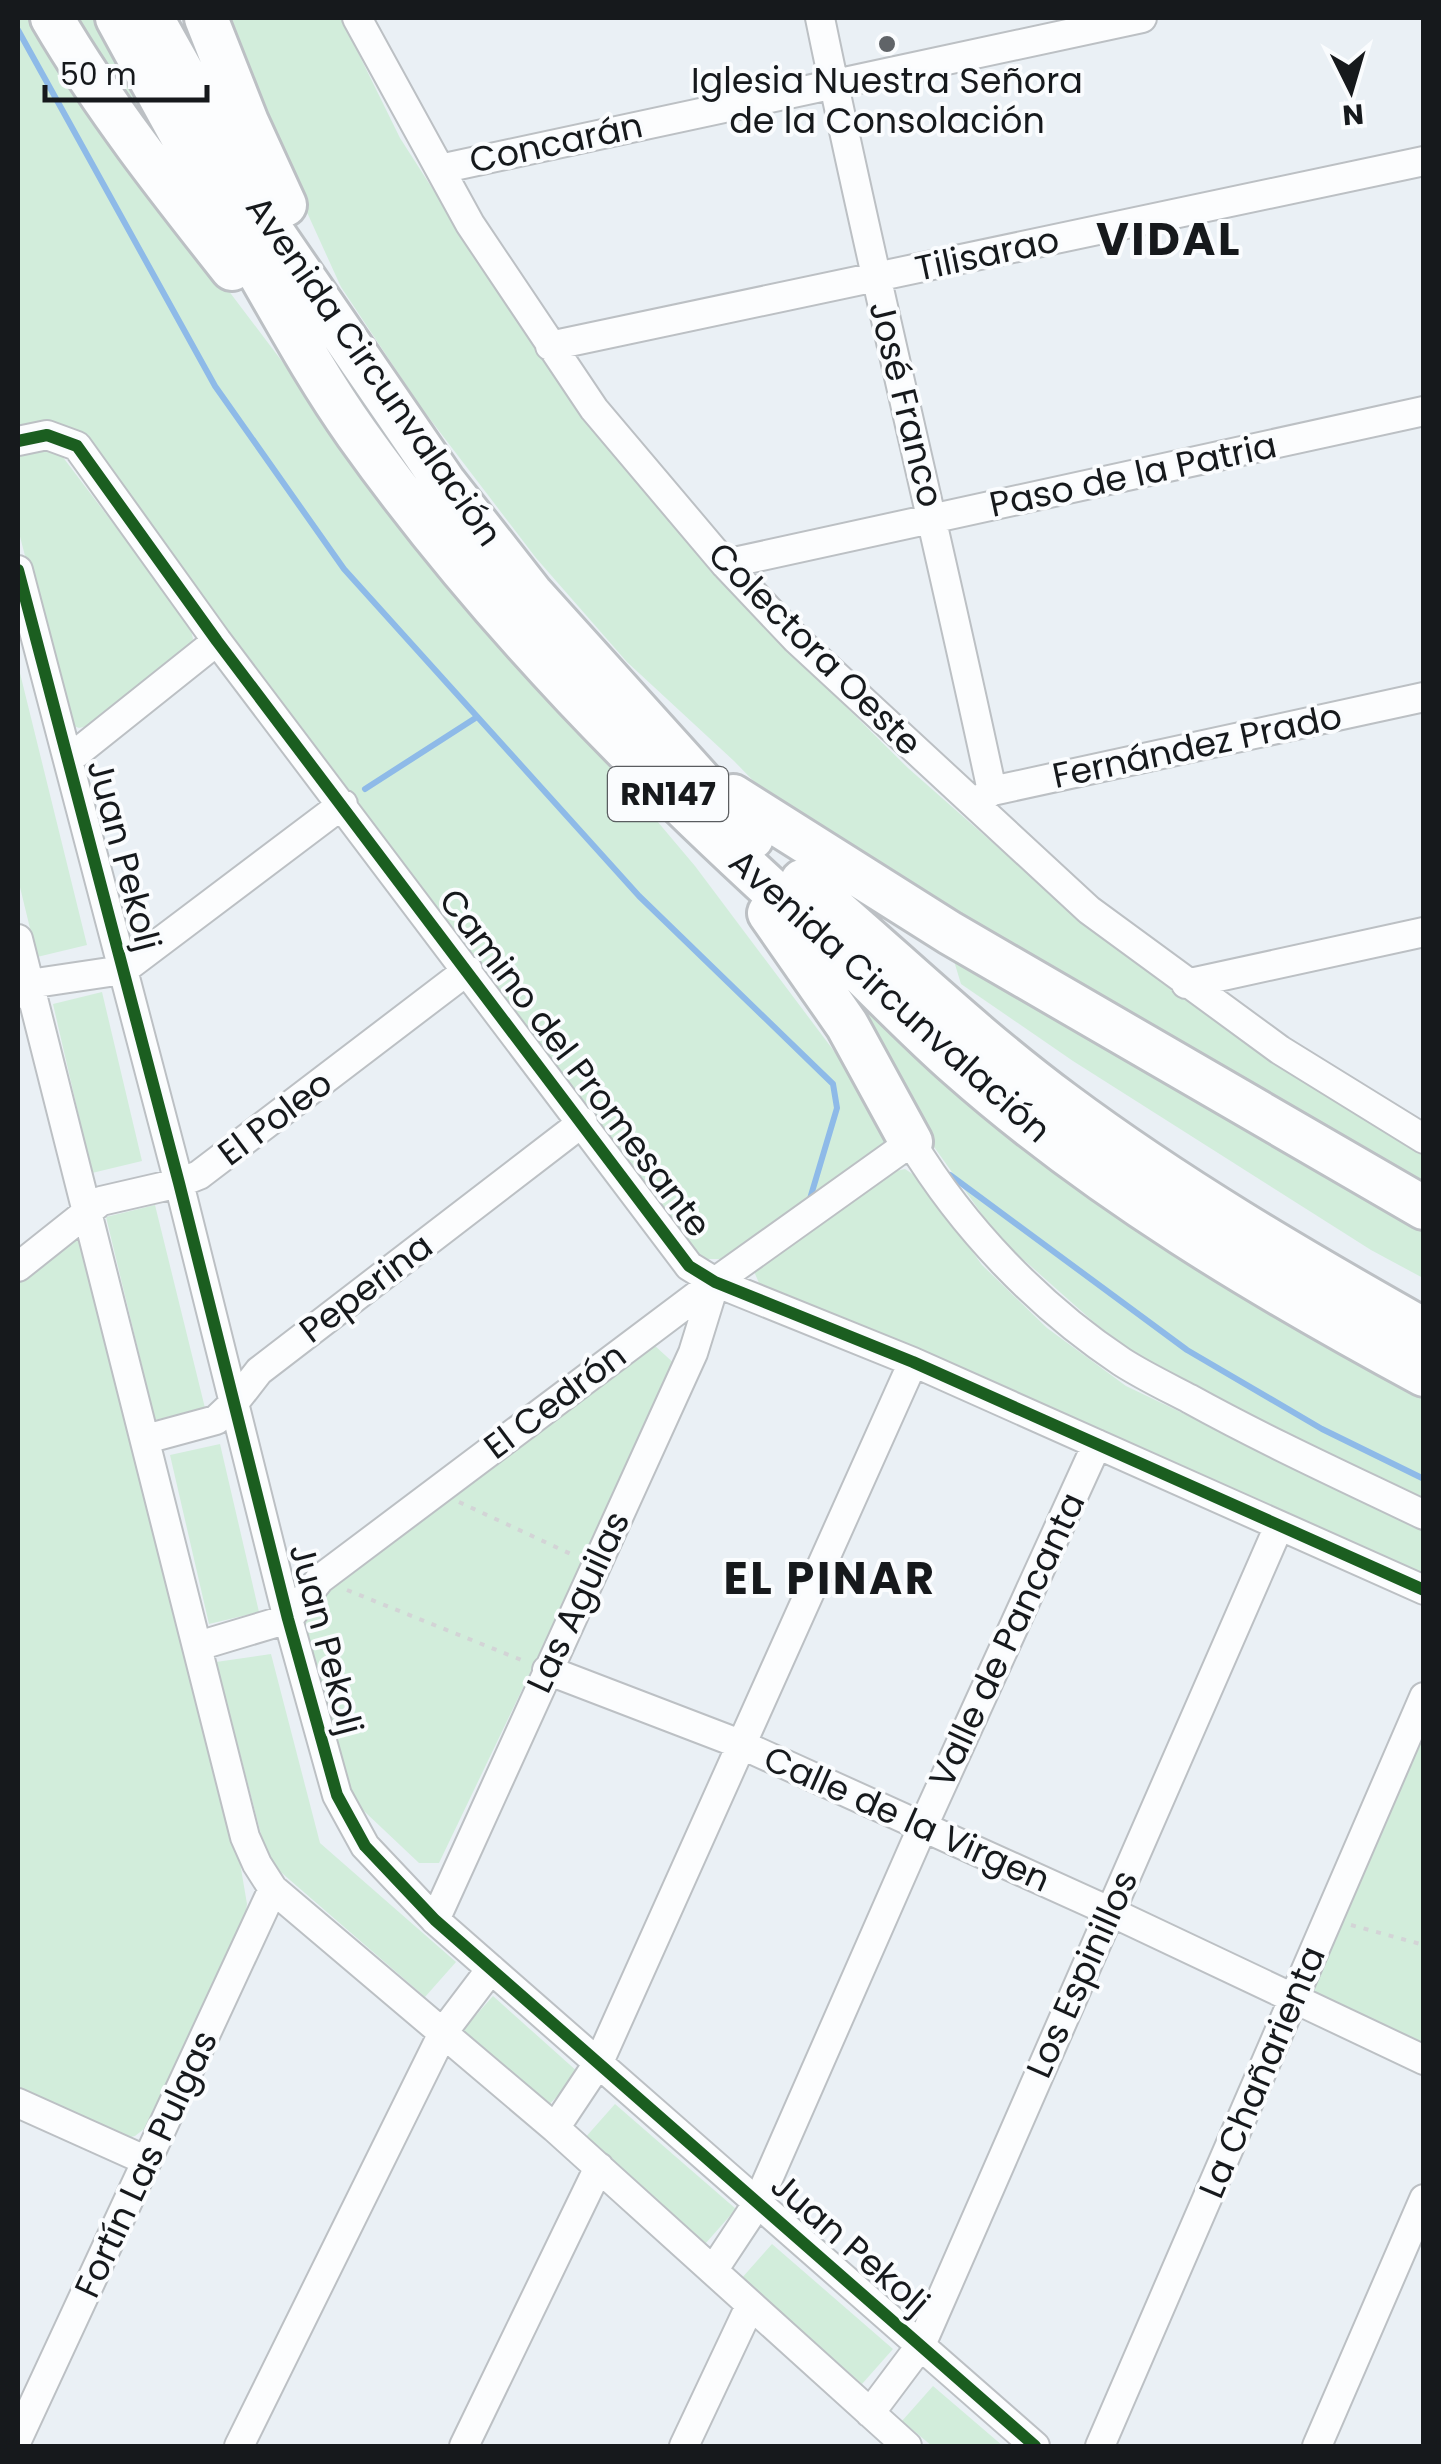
<svg xmlns="http://www.w3.org/2000/svg" width="1441" height="2464" viewBox="0 0 1441 2464" font-family="Poppins,sans-serif">
<rect width="100%" height="100%" fill="#eaf0f5"/>
<path fill="#d2eddb" d="M18,18H32L55,61L392,507L695,866L885,1119L889,1138L883,1146L723,1259H704L695,1251L74,432L48,421L18,425Z
M58,18H100L205,204Z
M226,18H341L400,138L475,255L605,444L759,621L908,768L1068,909L1232,1031L1423,1155V1188L1038,968L774,802L734,761L627,662L536,558L420,406L341,287L264,118Z
M41,447L59,452L190,625L193,639L189,650L88,726L79,728L69,724L18,529V454Z
M18,665L87,945L37,957L18,879Z
M777,906L1423,1392V1502L1262,1426L1133,1357L998,1237L915,1120Z
M969,957L1423,1216V1278L1371,1250L1073,1061L961,984L954,961Z
M102,992L142,1161L92,1173L53,1004Z
M905,1169L920,1179L982,1265L1047,1328L1126,1386L1423,1528V1581L759,1283L753,1269L887,1173Z
M155,1205L205,1408L155,1420L106,1217Z
M78,1234L238,1851L247,1904L244,1923L144,2129L135,2136L122,2139L18,2089V1275Z
M654,1345L677,1366L439,1863H419L347,1795L301,1635L302,1615L309,1602Z
M220,1444L259,1612L209,1624L170,1455Z
M271,1654L320,1843L456,1962L425,1997L268,1861L216,1662Z
M1423,1723V2049L1320,2002L1311,1991Z
M493,1996L579,2073L547,2107L462,2031Z
M615,2104L736,2209L705,2244L584,2139Z
M772,2244L893,2349L862,2384L741,2279Z
M933,2386L1003,2446H932L902,2421Z"/>
<g fill="none" stroke-linecap="round" stroke-linejoin="round">
<path stroke="#8ebae8" stroke-width="6" d="M18,30L215,386L344,569L639,896L833,1084L837,1108L809,1202
M365,789L477,717
M950,1175L1187,1350L1322,1429L1424,1479"/>
<g stroke="#bcc0c4" stroke-width="32">
<path id="minor" d="M357,18L470,224L594,409L725,564L796,639L1089,910L1280,1050L1424,1139
M820,18C873,276 937,533 992,791
M440,169L1142,18
M550,346L1424,161
M18,441L47,435L77,446L217,641L689,1266L715,1282L913,1362L1424,1590
M725,564L1424,411
M18,570L179,1183L288,1619L337,1795L365,1846L435,1920L1035,2446
M68,760L217,641
M978,801L992,791L1424,697
M18,939L245,1837L257,1864L273,1889L555,2128L907,2446
M1186,984L1424,932
M18,994L29,984L123,970L343,804
M18,1267L101,1201L179,1183L199,1175L468,970
M146,1439L216,1420L234,1403L259,1371L583,1122
M198,1646L288,1619L320,1579L715,1282L911,1142C963,1228 1039,1307 1122,1362C1144,1376 1167,1387 1190,1399C1266,1441 1345,1477 1424,1515
M547,1670L740,1744L1109,1911L1424,2060
M435,1920L693,1353L715,1282
M18,2103L147,2161
M555,2128L599,2062L913,1362
M714,2269L757,2204L923,1826L1097,1444
M870,2413L921,2345L1279,1526
M18,2438L273,1889
M239,2446L444,2031L491,1969
M464,2446L599,2167
M684,2446L750,2306
M1100,2446L1424,1697
M1317,2446L1424,2199"/>
</g>
<g stroke="#bcc0c4" stroke-width="48">
<path id="highway" d="M52,18C104,107 168,188 232,269
M117,18C161,99 206,181 252,261C286,320 318,379 357,434C490,621 650,781 820,934C867,977 911,1025 959,1067C1098,1190 1261,1287 1424,1375
M152,18L269,227L444,482L531,593L752,838
M206,18L247,122L285,205
M733,796L950,933L1424,1208
M802,881C889,954 971,1035 1063,1103C1177,1188 1300,1260 1424,1330
M769,913L847,1025L911,1142"/>
</g>
<path stroke="#d3d4d6" stroke-width="4" stroke-dasharray="5 8" stroke-linecap="butt" d="M459,1502L573,1555
M347,1590L524,1661
M1351,1925L1424,1945"/>
<use href="#minor" stroke="#fcfdfe" stroke-width="28"/>
<use href="#highway" stroke="#fcfdfe" stroke-width="42"/>
<g stroke="#fafcfe" stroke-width="19">
<path id="cycleway" d="M18,441L47,435L77,446L217,641L689,1266L715,1282L913,1362L1424,1590
M18,570L179,1183L288,1619L337,1795L365,1846L435,1920L1035,2446"/>
</g>
<use href="#cycleway" stroke="#1b5e20" stroke-width="12"/>
</g>
<circle fill="#606468" stroke="#fafcfe" stroke-width="4" cx="887" cy="44" r="10"/>
<g text-anchor="middle" stroke-width="8" stroke-linejoin="round" paint-order="stroke">
<rect fill="#fafcfe" stroke="#5a5d60" stroke-width="2.5" x="608" y="767" width="120" height="54" rx="8"/>
<g font-size="32" font-weight="bold" fill="#16191c">
<text x="668" y="805">RN147</text>
</g>
<g font-size="35" fill="#16191c" stroke="#fafcfe">
<text x="887" y="93">Iglesia Nuestra Señora<tspan x="887" dy="40">de la Consolación</tspan></text>
</g>
<g font-size="35" fill="#16191c" stroke="#fafcfe">
<text transform="translate(556 143) rotate(-12)" y="12">Concarán</text>
<text transform="translate(987 254) rotate(-12)" y="12">Tilisarao</text>
<text transform="translate(374 371) rotate(55)" y="12">Avenida Circunvalación</text>
<text transform="translate(906 404) rotate(76)" y="12">José Franco</text>
<text transform="translate(1133 475) rotate(-12)" y="12">Paso de la Patria</text>
<text transform="translate(815 649) rotate(45)" y="12">Colectora Oeste</text>
<text transform="translate(1197 746) rotate(-12)" y="12">Fernández Prado</text>
<text transform="translate(124 855) rotate(75)" y="12">Juan Pekolj</text>
<text transform="translate(890 996) rotate(42)" y="12">Avenida Circunvalación</text>
<text transform="translate(575 1063) rotate(53)" y="12">Camino del Promesante</text>
<text transform="translate(275 1118) rotate(-37)" y="12">El Poleo</text>
<text transform="translate(366 1288) rotate(-37)" y="12">Peperina</text>
<text transform="translate(555 1401) rotate(-37)" y="12">El Cedrón</text>
<text transform="translate(578 1602) rotate(-65)" y="12">Las Aguilas</text>
<text transform="translate(326 1639) rotate(75)" y="12">Juan Pekolj</text>
<text transform="translate(1007 1640) rotate(-65)" y="12">Valle de Pancanta</text>
<text transform="translate(907 1819) rotate(24)" y="12">Calle de la Virgen</text>
<text transform="translate(1082 1974) rotate(-66)" y="12">Los Espinillos</text>
<text transform="translate(1262 2072) rotate(-67)" y="12">La Chañarienta</text>
<text transform="translate(146 2164) rotate(-65)" y="12">Fortín Las Pulgas</text>
<text transform="translate(850 2244) rotate(41)" y="12">Juan Pekolj</text>
</g>
<g font-size="45" font-weight="bold" letter-spacing="2.5" fill="#16191c" stroke="#fafcfe">
<text x="1169" y="255">VIDAL</text>
<text x="830" y="1594">EL PINAR</text>
</g>
</g>
<rect width="1441" height="2464" fill="none" stroke="#16191c" stroke-width="40"/>
<g transform="translate(1351 90) rotate(175)" stroke="#fafcfe" stroke-width="8" paint-order="stroke">
<path d="M0-8L18 38L0 25L-18 38Z" fill="#16191c"/>
<text y="-15" font-size="28" font-weight="bold" text-anchor="middle" fill="#16191c">N</text>
</g>
<path d="M45 85v15h162v-15" fill="none" stroke="#16191c" stroke-width="5"/>
<text x="60" y="85" font-size="30" fill="#16191c" stroke="#fafcfe" stroke-width="8" paint-order="stroke">50 m</text>
</svg>
